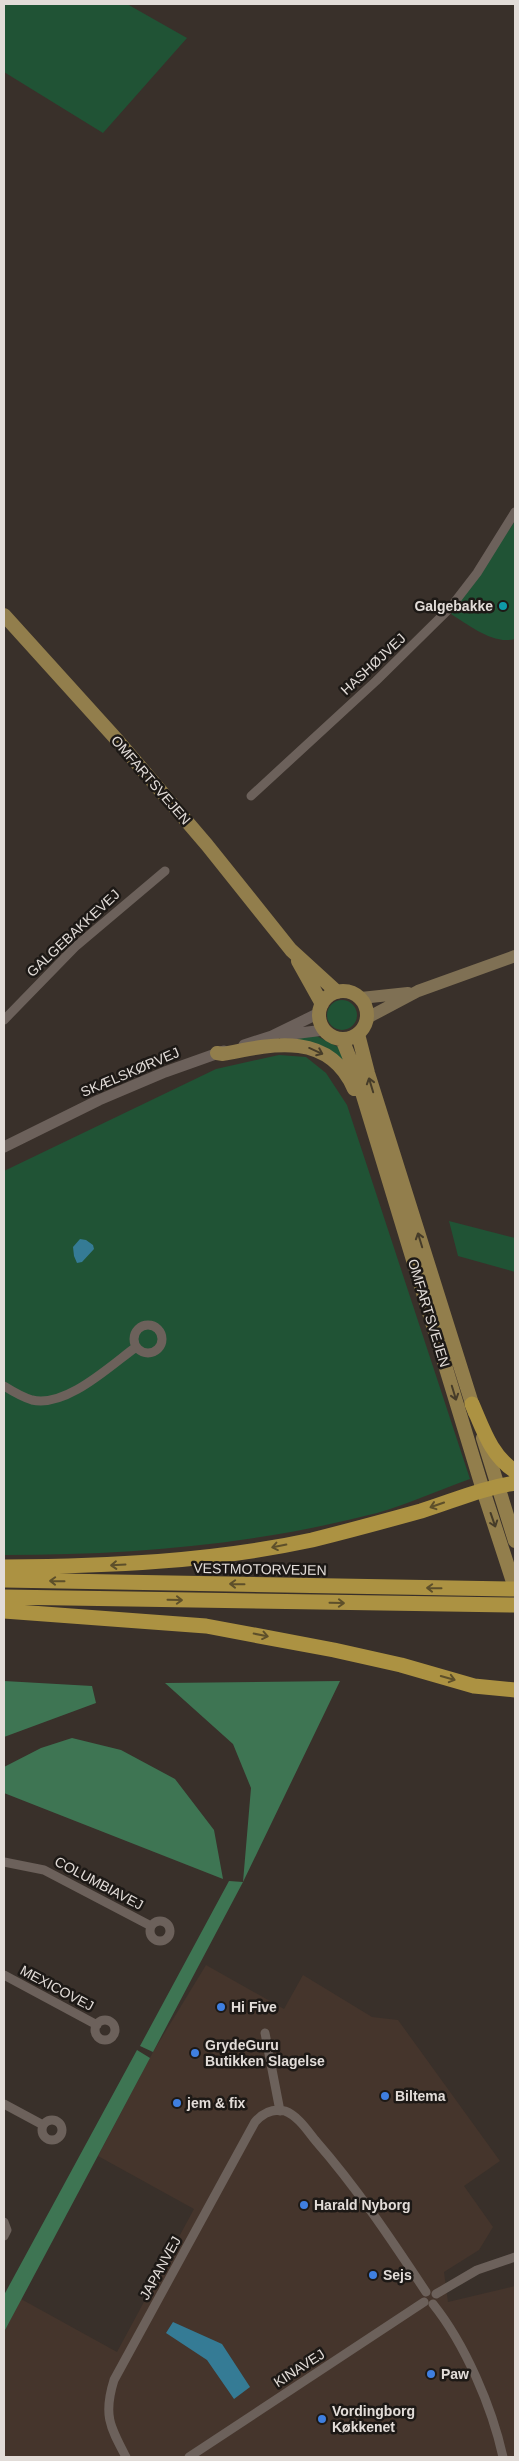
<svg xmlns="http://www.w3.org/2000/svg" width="519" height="2461" viewBox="0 0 519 2461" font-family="Helvetica,sans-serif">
<rect width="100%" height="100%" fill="#39302a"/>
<path fill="#45352c" d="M206,1965L284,2009L303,1975L372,2017L398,2020L500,2161L464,2186L493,2227L479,2250L444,2272L448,2302L515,2286V2457H4V2332L21,2299L117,2352L194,2209L98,2156L153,2052Z"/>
<path fill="#205335" d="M4,4H127L187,38L103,133L4,72Z
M515,521V639C493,645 469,625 451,614Z
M327 1015a15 15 0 1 1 30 0a15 15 0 1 1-30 0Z
M313,1034L338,1047L352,1073L290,1041Z
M279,1055L306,1057L326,1073L347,1105L470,1479C439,1490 408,1504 377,1513C253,1545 132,1555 4,1555V1171L216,1069Z
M449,1221L515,1238V1272L458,1256Z"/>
<path fill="#3e7553" d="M4,1681L92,1686L96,1703L4,1737Z
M340,1681L243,1882L153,2052L140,2046L229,1881L243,1882L251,1788L233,1744L165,1683Z
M72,1738L121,1750L175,1779L214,1830L223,1879L4,1793V1767L41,1748Z
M137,2050L150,2058L4,2332V2295Z"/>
<path fill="#357b95" d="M80,1239L86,1240L93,1245L94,1249L82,1262L77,1263L74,1256L73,1247Z
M173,2322L222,2344L250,2387L234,2399L207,2360L166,2333Z"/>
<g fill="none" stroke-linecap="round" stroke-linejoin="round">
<path stroke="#6c615b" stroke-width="9" d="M251,796L376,681L450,608L477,573L515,512
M4,1020L75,947L165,871
M134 1339a14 14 0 1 1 28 0a14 14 0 1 1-28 0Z
M4,1386C12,1391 22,1397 32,1400C66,1408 110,1366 136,1347
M4,1862L44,1870L151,1926
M150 1931a10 10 0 1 1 20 0a10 10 0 1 1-20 0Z
M4,1975L97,2025
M95 2030a10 10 0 1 1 20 0a10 10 0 1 1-20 0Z
M265,2033L280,2111
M4,2104L43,2125
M42 2130a10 10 0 1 1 20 0a10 10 0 1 1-20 0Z
M4,2222L7,2230L4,2236
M436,2294L477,2270L515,2257
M433,2304C465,2344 492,2407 503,2457
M126,2457C110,2427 103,2415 114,2380L255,2122C263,2113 273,2108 285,2111C298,2116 307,2130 315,2140C357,2188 391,2239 426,2292
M189,2457L424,2302"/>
<path stroke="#6c615b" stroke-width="11" d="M284,1035L324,1030
M244,1045L272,1036L319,1013
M4,1147L99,1100L165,1072L224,1051"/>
<path stroke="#7f7054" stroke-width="12" d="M361,998L408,993
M367,1018L418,991L515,956"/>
<path stroke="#927e4c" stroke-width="14" d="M4,615L118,741L207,845L291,950L337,992
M298,961L322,1004
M319 1015a24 24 0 1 1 48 0a24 24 0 1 1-48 0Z
M358,1034L368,1073L475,1413
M342,1039L357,1076L483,1490L515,1588
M217,1053L223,1054C272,1044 329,1031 354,1089
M483,1438L515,1541"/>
<path stroke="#ac9242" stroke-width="15" d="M472,1404C483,1429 491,1456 515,1471
M4,1567C107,1566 210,1562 312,1540C348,1531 385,1521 421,1511C453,1501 482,1488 515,1483
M4,1580L515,1589
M4,1597L515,1605
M4,1611L206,1626L334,1650L401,1665L474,1686L515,1690"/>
</g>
<defs><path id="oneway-shaft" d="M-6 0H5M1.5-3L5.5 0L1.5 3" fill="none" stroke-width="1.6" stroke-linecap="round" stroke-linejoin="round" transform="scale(1.25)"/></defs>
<g stroke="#463c29">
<use href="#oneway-shaft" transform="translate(316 1051) rotate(24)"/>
<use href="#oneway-shaft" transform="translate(371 1085) rotate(-107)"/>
<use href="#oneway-shaft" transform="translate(420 1240) rotate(-107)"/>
<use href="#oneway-shaft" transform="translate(454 1393) rotate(73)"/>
<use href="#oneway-shaft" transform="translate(493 1520) rotate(71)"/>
</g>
<g stroke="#5d4f2a">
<use href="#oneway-shaft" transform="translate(437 1505) rotate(161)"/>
<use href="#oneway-shaft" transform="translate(279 1546) rotate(169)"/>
<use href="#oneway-shaft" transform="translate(118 1565) rotate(177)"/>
<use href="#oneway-shaft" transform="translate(57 1581) rotate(-179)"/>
<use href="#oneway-shaft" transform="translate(237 1584) rotate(-179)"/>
<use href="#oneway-shaft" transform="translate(434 1588) rotate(-179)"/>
<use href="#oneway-shaft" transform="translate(175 1600) rotate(1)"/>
<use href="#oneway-shaft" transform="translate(337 1603) rotate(1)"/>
<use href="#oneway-shaft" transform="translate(261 1635) rotate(11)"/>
<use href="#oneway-shaft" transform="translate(448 1678) rotate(16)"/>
</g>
<circle fill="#0f9aa8" stroke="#1d1916" stroke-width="2" cx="503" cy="606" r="5"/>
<g fill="#3f7fe0" stroke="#1d1916" stroke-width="2">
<circle cx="221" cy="2007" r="5"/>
<circle cx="195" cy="2053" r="5"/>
<circle cx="385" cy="2096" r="5"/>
<circle cx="177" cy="2103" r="5"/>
<circle cx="304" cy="2205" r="5"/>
<circle cx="373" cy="2275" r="5"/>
<circle cx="431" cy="2374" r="5"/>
<circle cx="322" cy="2419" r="5"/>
</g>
<g text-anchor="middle" stroke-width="5" stroke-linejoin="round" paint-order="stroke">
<g font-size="14" font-weight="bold" fill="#e2dcd8" stroke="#1d1916" text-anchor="start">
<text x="493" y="611" text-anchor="end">Galgebakke</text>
<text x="231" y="2012">Hi Five</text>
<text x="205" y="2050">GrydeGuru<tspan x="205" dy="16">Butikken Slagelse</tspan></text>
<text x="395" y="2101">Biltema</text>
<text x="187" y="2108">jem &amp; fix</text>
<text x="314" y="2210">Harald Nyborg</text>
<text x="383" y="2280">Sejs</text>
<text x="441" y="2379">Paw</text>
<text x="332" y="2416">Vordingborg<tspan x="332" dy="16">Køkkenet</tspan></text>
</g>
<g font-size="14" fill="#e2dcd8" stroke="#1d1916">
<text transform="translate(373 664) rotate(-43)" y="5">HASHØJVEJ</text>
<text transform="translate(151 780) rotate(49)" y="5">OMFARTSVEJEN</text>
<text transform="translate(73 933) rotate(-43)" y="5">GALGEBAKKEVEJ</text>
<text transform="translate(130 1072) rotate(-23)" y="5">SKÆLSKØRVEJ</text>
<text transform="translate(429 1313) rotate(73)" y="5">OMFARTSVEJEN</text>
<text transform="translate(260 1569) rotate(1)" y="5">VESTMOTORVEJEN</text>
<text transform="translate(99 1883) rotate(28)" y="5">COLUMBIAVEJ</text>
<text transform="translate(57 1988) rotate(28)" y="5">MEXICOVEJ</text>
<text transform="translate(160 2268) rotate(-61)" y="5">JAPANVEJ</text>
<text transform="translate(299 2368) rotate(-33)" y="5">KINAVEJ</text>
</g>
</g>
<rect width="519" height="2461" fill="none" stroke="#e2dcd8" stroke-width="10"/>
</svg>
